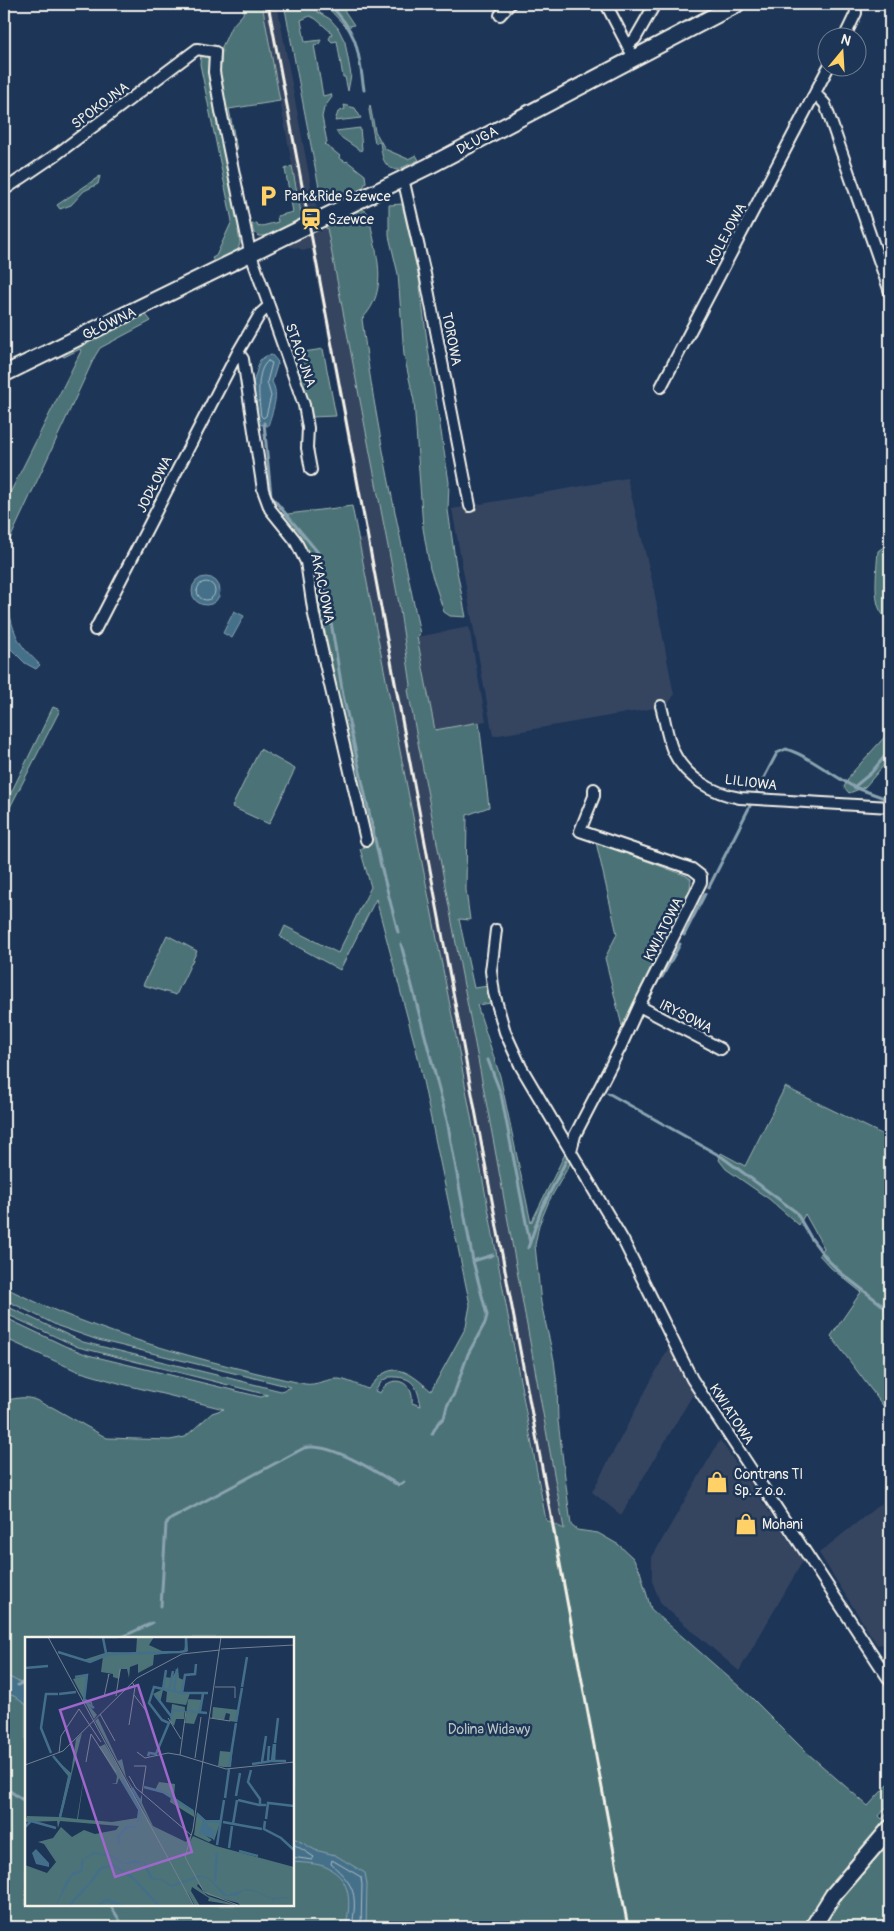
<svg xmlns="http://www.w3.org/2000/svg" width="894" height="1931" viewBox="0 0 894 1931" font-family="Pangolin,sans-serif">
<rect width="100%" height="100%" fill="#1d3557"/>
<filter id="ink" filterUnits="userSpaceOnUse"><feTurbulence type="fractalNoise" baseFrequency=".02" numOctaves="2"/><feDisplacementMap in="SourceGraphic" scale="10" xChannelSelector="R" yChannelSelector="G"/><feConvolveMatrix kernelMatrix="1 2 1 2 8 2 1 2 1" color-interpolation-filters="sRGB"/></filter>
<g filter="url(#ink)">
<path fill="#344560" d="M262,4H277L312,191H313L317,210L302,218Z
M322,227H327L399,604L411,685L408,690L494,1144L574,1579L624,1927L457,1041L359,540L366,538L311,249L305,250V251L298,248L289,247L292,241Z
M627,478L652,580L674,695L667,706L493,736L452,509Z
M469,627L486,721L435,730L417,637Z
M671,1343L695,1391L621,1515L592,1492Z
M720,1440L803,1561L739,1671L661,1604L652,1581V1557Z
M890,1496V1654L883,1644L877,1645L819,1553Z"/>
<path fill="#4c7377" stroke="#a0b2b0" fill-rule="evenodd" d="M244,4H262L280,101L229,109L237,150L232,151L218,72L221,65L222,47L231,27L243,14Z
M284,4L313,9L330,19L338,28L345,42L351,75L348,91L345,77H343L337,41L332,42L329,39L332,33L316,19L310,16L301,20L305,42L321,40L319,44L314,45L322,90L323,96L331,94L332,97L324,108L322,117L327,142L325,144L340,156L339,158L346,162L347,161L365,175L366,182L363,188L333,203L332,196L321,198Z
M318,4H340L354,25L346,27L329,9Z
M201,53L212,54L241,229L238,230L240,243L238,250L214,262L212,258L216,256L232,221L200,64Z
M344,105L355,108L361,118L335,121L338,112L345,109Z
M370,105L375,131L385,149L408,159L416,155L419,160L397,170C382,167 382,155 380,142L375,143L369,110Z
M360,128L362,149L361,151L339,136L336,131Z
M292,166L302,218L267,236H258L253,231L252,224L257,223L258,227L278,222L277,216L293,212L285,169Z
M100,176L98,184L84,191L71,205L60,209L57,205Z
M402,204L419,278L428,349L449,482L448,510L456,566L466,617L450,616L444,612L430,569L423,528L414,401L404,355L398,274L389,236V205Z
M360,208L366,211L369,215C375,252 391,289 362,319C375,425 399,529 420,634L417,637L435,730L479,722L489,807L467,815L466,890L470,920L459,919L474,988L489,986L491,1003L477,1005L500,1076L531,1223L565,1154L571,1162L549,1201L539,1225L535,1245L541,1303L554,1360L557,1385L558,1421L571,1525L577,1530L598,1533L619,1545L633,1558L640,1571L651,1609L750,1696L805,1751L868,1806L890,1782V1803L879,1816L882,1819L890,1810V1821L888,1823L890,1825V1927H4V1401C12,1399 24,1396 33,1399C40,1401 44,1406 52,1407L107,1438L170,1440L185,1437L212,1413L224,1409L122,1384L77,1371L4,1338V1317L65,1346L88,1355L261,1397L268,1395L78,1347L4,1313V1305L83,1342L281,1391L291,1387L98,1340L58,1326L4,1299V1287C98,1334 202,1361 305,1384C316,1386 328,1378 339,1379C348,1380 359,1386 368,1389C372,1385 375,1381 379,1377C398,1360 416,1378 431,1391L466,1327L470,1305L418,1057L376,899L340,970L280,937L285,926L338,953L371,887L360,849L370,845L308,551L280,515L352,506L457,1041L546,1520L564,1529L494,1144L408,690L411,685L399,604L327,228L322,227ZM389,1377C413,1376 417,1385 421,1406L412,1403C415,1381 390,1372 380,1393L375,1391L382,1381ZM26,1638H292V1905H26Z
M144,312L151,321L100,348L95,356L4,552V505L81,351L80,349L64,357L60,354Z
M323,349L336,416L311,417L291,354Z
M890,542V626C888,619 883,616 880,610C873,598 877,565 878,551Z
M53,707L60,710L4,819V807Z
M890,731V758L865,787L849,793L844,787L851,774Z
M260,749L295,769L269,824L232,807Z
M596,842L687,876L691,879L690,889L622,1026L605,958L617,934Z
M167,935L197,951L176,995L143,985Z
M785,1087L890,1138V1278L887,1295L890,1301V1415L831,1336L861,1292L831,1268L819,1255L824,1248L805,1214L799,1225L769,1199L726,1169L719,1160L721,1153L745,1166Z"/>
<path fill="#446f8a" stroke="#8aa3b0" d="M272,355L278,362L272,382C280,395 272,412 268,426L257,424L253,383L260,360L266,356Z
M192 591a14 14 0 1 1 28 0a14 14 0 1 1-28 0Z
M4,594L9,599C8,613 13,632 21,644C26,652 34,658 40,665L36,669L25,663L4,642Z
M234,611L244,616L232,638L223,633Z
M4,1674L26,1686V1705L14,1696L4,1693Z
M292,1837L315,1850L335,1855L365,1873L367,1884L366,1927H346C350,1904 353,1881 328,1868C319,1863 303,1863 293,1862Z"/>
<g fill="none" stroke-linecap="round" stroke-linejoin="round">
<path stroke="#aebdc2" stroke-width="1" d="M268,361L272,363L267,382L271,396L266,416L263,418L261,416C259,402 255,370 268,361Z
M197 591a9 9 0 1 1 18 0a9 9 0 1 1-18 0Z
M292,1843L314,1857L312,1860L292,1857
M352,1927C357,1895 356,1886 331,1864L332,1860L361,1877L362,1885L361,1927"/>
<path stroke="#8aa3b0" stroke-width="3" d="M329,4C359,34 358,50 364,90
M264,423L271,496L320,555L343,695L380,862L398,932
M854,787L890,800
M757,791L777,753L786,749C811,757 831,775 854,787L871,773L890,750
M709,887L750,806
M684,935L705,894
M401,944L447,1120L473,1261L487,1315L485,1323L468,1354L454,1394L447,1406L444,1418L438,1423L432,1434
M662,977L680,944
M488,1060L501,1094L530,1243
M608,1093L722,1157L796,1212L811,1238L827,1259L841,1273L890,1311
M528,1248L541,1210L566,1161
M473,1261L493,1255
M161,1606L166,1524L171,1519L304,1448C328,1441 377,1472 398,1485L404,1482
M120,1638L152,1623
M18,1685L26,1681
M4,1787L26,1802
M110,1905L124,1927"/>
<g stroke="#f4f1e8" stroke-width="14">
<path id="street" d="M606,4L634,58
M500,15L510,4
M844,38L856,13L855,4
M628,45L635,39L655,4
M815,93L825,104L890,292
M403,178L425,274L470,506
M4,190L57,154L197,49L215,52L214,72L221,111L250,252L304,405L308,428L307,448L311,470
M238,352L243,359L263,490L270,509L295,540L306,562L314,615L326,668L366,840
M661,387L828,68
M95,630L238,352L260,314L269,306
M661,706C665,720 667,737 673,751C686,778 712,793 740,798L890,807
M496,930L491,971L494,993L505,1032L521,1067L623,1240L692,1379L890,1681
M639,1006L721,1049
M571,1151L575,1135L620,1048L639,1006L701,882V876L692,869L580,831L594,796V789"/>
</g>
<g stroke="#f4f1e8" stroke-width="19">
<path id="secondary" d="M4,374L429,166L737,4
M813,1927L833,1895L890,1828"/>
</g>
<use href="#street" stroke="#1d3557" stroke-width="10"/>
<use href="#secondary" stroke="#1d3557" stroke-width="15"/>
<path stroke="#f4f1e8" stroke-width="3" d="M268,4L628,1927"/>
</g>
</g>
<defs>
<g id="parking-bare" transform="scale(1.725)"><path d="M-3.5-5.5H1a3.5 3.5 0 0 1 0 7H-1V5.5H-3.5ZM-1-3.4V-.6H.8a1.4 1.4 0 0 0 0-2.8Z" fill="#ffd166" stroke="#1d3557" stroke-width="2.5" paint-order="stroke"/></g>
<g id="station-bare" transform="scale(1.725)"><path d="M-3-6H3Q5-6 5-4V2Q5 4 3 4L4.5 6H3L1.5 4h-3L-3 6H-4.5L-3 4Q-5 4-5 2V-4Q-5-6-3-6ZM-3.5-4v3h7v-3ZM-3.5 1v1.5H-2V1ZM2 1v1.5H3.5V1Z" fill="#ffd166" stroke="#1d3557" stroke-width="2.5" paint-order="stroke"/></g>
<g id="shop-bare" transform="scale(1.725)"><path d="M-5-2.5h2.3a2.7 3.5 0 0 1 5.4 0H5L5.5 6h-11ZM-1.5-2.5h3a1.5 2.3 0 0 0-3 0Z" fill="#ffd166" stroke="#1d3557" stroke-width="2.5" paint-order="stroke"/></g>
</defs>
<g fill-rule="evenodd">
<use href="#parking-bare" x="268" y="196"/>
<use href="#station-bare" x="311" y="219"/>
<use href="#shop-bare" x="717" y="1482"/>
<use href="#shop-bare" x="746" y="1524"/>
</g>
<g text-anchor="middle" stroke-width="5" stroke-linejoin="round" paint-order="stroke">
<g font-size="14" fill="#f4f1e8" stroke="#1d3557">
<text transform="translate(100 105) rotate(-37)" y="5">SPOKOJNA</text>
<text transform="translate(477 140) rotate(-28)" y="5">DŁUGA</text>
<text transform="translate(726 234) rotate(-62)" y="5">KOLEJOWA</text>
<text transform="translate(109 323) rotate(-26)" y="5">GŁÓWNA</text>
<text transform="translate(452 339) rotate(79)" y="5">TOROWA</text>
<text transform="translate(301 355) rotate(71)" y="5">STACYJNA</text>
<text transform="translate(154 484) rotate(-63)" y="5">JODŁOWA</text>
<text transform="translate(323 588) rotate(78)" y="5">AKACJOWA</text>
<text transform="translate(751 782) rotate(7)" y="5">LILIOWA</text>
<text transform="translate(663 929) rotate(-63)" y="5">KWIATOWA</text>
<text transform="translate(686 1016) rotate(27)" y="5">IRYSOWA</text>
<text transform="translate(732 1414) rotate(57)" y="5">KWIATOWA</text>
</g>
<g font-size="14" fill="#f4f1e8" stroke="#1d3557" text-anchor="start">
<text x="284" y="201">Park&amp;Ride Szewce</text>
<text x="328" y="224">Szewce</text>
<text x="734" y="1479">Contrans TI<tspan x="734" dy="16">Sp. z o.o.</tspan></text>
<text x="762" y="1529">Mohani</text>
</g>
<g font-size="14" fill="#b9c5c0" stroke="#1d3557">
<text x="489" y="1734">Dolina Widawy</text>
</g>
</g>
<g transform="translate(25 1637)">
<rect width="269" height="269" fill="#1d3557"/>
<path d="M112,0H129L124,8L137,14H159L162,0L163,14L129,18L128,28L113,36V27L105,30L104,41L102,32H96L94,42L88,40V37L76,35L78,19L65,25L58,23L83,15L111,16ZM153,30L154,41L159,43L158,55L165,56L161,68L141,65L142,55L138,53L135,66L128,57L138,52L140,40L147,41ZM62,38L59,61L67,65L68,71L65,66H62L72,78L69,82L48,42ZM163,62L178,63L169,87L160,86ZM147,67L160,70L159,82H151L149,89L145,85ZM188,70L214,73L212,85L204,84L205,77L201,76L199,83L187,81ZM73,81L93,124L97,122L101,140L115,163L117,157V166L128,189L161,205L166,198L164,206L168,199L191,209L269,230V269H216L213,266L183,258L173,247L172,249L183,259L214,269L183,264L184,261L167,250L166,254L175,269H170L162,254L169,269H0V228L22,236L31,225L19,207L13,205L28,201L36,190L47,200L59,193L70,197L91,193L94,189L35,184L33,191L32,184L0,185L2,179L34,180L43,139L28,120L46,136L51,102L57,96L36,180L52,182L60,133L53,182L87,185L112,181L113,173L94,141L92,147L86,146H91L92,139L74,110L80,107L127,189L70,84ZM210,86L206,130H198L193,129L195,114L206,115ZM134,145L150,147L149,160L169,174V180L145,165L146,160L140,156L130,153ZM172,175L180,183H196L189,204L178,184L180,198L187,203L184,205L169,198Z" fill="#4c7377"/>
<path d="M178,184L190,194L188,202L174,196ZM11,212L24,226V230L11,227L7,216ZM69,215L86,218L99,226L109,223L120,225L128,241L136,242L146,248L175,238L184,241L202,258L221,252L232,254L245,261L269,260L249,263L245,269L248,263L231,255L219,253L211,259H199L184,242L176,240L146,250L136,243L125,242L118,226L98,227L84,219L70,217L59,222L57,235L47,239L31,269L40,246L47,236L56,233V223Z" fill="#446f8a"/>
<path fill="none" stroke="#446f8a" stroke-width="2.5" d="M64,0H92M78,1L81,16M33,15L65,25L84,17L155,15L161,14V0M0,31L23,29M50,40L62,38L59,64L69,71M217,50L222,20M138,52L141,33M144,54L148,34M149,54L152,32M158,56H183M34,57L51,55M130,58L146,79M162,74L182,76M175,74L178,57M146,81L148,73L160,74M211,85L217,51M250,106L253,81M250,107L249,124H261M26,116L16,91L21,57H33M28,119L45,139L35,180M123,119L124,116L131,117L144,86L137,83L124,66L129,50L157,56L160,38L170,37L171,27M243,124L244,109M237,125L241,99M227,127L247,124L249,107M204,130L211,86M226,133L223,145L235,162V168H241M97,143L115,173L113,185M119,150L138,155L168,174M107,151L116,166M211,159L215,136M200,161L204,132M213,163L234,168M172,177L180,184L195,185M241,182L243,166L269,169M240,184L239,192L256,201L269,213M198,185L237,192M208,187L212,163M0,190L6,184L31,191M94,207L93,200L102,190H112M192,208L199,163M204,211L207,189M214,214L233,219M190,244L192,215M65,246L76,231L88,228L108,241L134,269M44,269L64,247M73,269L81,263L99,269"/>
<path fill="none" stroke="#738091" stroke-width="1" d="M23,0L169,269M196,0L168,192L160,220L179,255L215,269M196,12L269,8M190,50H210V61M109,58L122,75M91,59L95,32M79,60L84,37L83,39M75,77L90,104M143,81L156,102M185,81L205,84M104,88L110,50L107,45M66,97L91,135M112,115L120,121L143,116L155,118L201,132L269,125M34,116L36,99L54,72L76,105M155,118L161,74M170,121L176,80M61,125L66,97M0,128L38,114L112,41L157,17L195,13M109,129H121L117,156M104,139L111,151L166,198"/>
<path fill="#9f67cb" fill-opacity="0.15" stroke="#9f67cb" stroke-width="2.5" d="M113,48L167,215L90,240L35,73Z"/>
<rect width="269" height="269" fill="none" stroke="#f4f1e8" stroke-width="2.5"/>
</g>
<rect width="894" height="1931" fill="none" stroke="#1d3557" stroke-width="20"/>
<rect x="10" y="10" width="874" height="1911" fill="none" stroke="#f4f1e8" stroke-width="2" filter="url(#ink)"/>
<g transform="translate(842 52) rotate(18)"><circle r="24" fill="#1d3557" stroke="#738091"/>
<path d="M0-4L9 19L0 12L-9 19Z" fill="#ffd166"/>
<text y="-8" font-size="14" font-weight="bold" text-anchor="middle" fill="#f4f1e8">N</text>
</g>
</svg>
